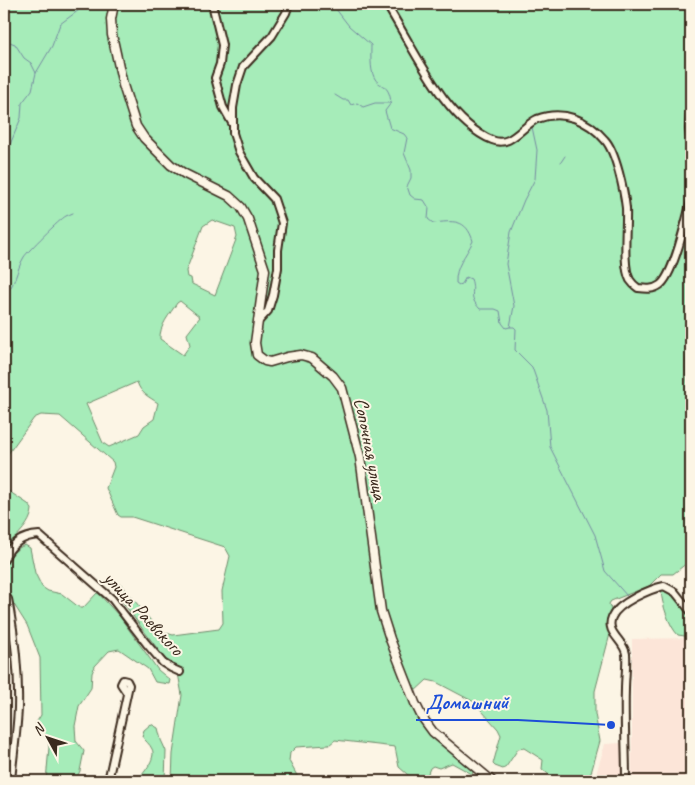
<svg xmlns="http://www.w3.org/2000/svg" width="695" height="785" viewBox="0 0 695 785" font-family="Caveat,sans-serif">
<rect width="100%" height="100%" fill="#fcf5e5"/>
<filter id="ink" filterUnits="userSpaceOnUse"><feTurbulence type="fractalNoise" baseFrequency=".02" numOctaves="2"/><feDisplacementMap in="SourceGraphic" scale="10" xChannelSelector="R" yChannelSelector="G"/><feConvolveMatrix kernelMatrix="1 2 1 2 8 2 1 2 1" color-interpolation-filters="sRGB"/></filter>
<g filter="url(#ink)">
<path fill="#fce5d8" d="M691,638V781H632V639Z
M621,743V781H594L605,744Z"/>
<path fill="#a6ecb9" stroke="#708b6c" fill-rule="evenodd" d="M4,4H691V344C682,362 685,376 691,395V562L687,563L673,574H661L649,586L611,601L609,604L611,609L608,625L610,634L595,691V714L600,741L591,773L583,781H557L542,769L543,760L524,748L518,749L506,767L503,769L495,766L493,764L501,735L498,729L474,702L436,682L427,680L413,693V705L473,772L472,774L452,763L439,768L433,766L430,768L428,773L430,781H412L408,775L399,767L395,747L335,740L329,745L296,747L290,753L289,761L300,781H172L173,754L182,695L178,673L166,660L141,627L122,601L115,587L120,584L122,585L159,631L173,635L219,629L223,623L222,591L230,556L225,547L132,517H121L118,515L106,488L114,467L113,462L60,416L41,415L34,418L5,458L4,466ZM212,220L235,228L237,237L215,295L192,284L191,278L187,277L186,271L203,226ZM180,301L200,317L187,334L190,345L183,355L160,339C159,326 170,314 177,303ZM137,382C141,394 148,396 158,403L154,419L144,426L139,434L109,447L103,443L86,404Z
M4,488L28,504L32,509C31,526 14,537 4,550Z
M25,545L30,548L35,573L42,587L48,591L62,594L80,608H83L97,593L99,594L120,617L158,670L170,680L169,684L155,682L148,669L119,649L109,651L95,666L92,673L91,688L79,706L75,726L76,741L84,751L80,771L75,781H46L49,747L48,740L36,727V723L41,715L40,658L27,625L8,595L4,592C4,586 3,578 4,571C5,561 15,548 25,545Z
M665,589L675,594L691,614V637L678,635C669,626 662,604 661,591Z
M151,724L158,728L161,740L166,751L165,781H136C142,776 157,758 152,749C150,744 145,741 142,736L144,730Z"/>
<g fill="none" stroke-linecap="round" stroke-linejoin="round">
<path stroke="#768ba1" stroke-width="1" d="M332,4L349,26L371,45C371,54 370,69 374,77C380,89 389,82 391,103L385,111L390,128L404,134L407,138L404,153L411,170V178L407,186L410,195L415,199L424,200L429,208L428,219L433,223C453,221 466,218 473,241C466,256 455,266 456,283L459,285L462,284L466,277L471,279C476,293 467,295 480,309H495L500,311L502,323L506,328L510,327
M4,40L15,44L24,58L31,63L36,73
M335,95L343,100H348L351,105L357,103L363,107L375,103H391
M532,127L537,150L535,179L524,200L511,232L506,264L514,306L510,327H514L516,329L515,350L532,367L547,410L550,447L595,535L605,571L627,596
M561,162L565,156
M4,186L6,178L4,159L21,118L22,103L32,90L36,73L52,46L60,24L79,10
M4,194L6,208L4,218
M4,238L6,248L4,253
M4,295C16,286 16,270 24,257C27,252 60,219 66,216C68,215 71,214 73,213"/>
<g stroke="#3b2a1e" stroke-width="10">
<path id="minor" d="M212,4L222,45L220,64L215,78L223,107L232,123
M386,4C413,46 444,120 492,140C511,148 522,126 537,119C563,109 588,120 605,140C616,152 624,191 626,208C627,225 622,266 630,280C632,283 635,286 638,288C646,289 653,290 660,285C674,275 686,219 691,201
M691,98L689,129L691,147
M258,322L268,311L273,295L278,268V250L282,223L274,199L254,178L239,152L233,133V108L237,85L243,67L272,36L286,13L289,4
M4,560C10,545 22,536 39,535L112,599L146,643L163,663L171,668L180,672
M4,597L8,599L9,604C15,638 19,673 18,708C17,732 13,757 11,781
M108,781L129,685L127,681L123,680L121,684L127,693
M626,781C626,751 624,720 625,689C625,678 627,665 626,654C624,640 605,633 612,617C618,603 650,589 664,586L675,592L691,612"/>
</g>
<g stroke="#3b2a1e" stroke-width="11">
<path id="major" d="M114,4L111,19L112,35L123,85L136,126L144,138L171,165L185,174L229,196L241,207L248,219L265,270L255,343L257,355L265,361L270,362L287,357L301,355L312,358L333,376L342,388L360,457L381,611L390,639L415,703L422,717L433,732L492,781"/>
</g>
<use href="#minor" stroke="#fcf5e5" stroke-width="6"/>
<use href="#major" stroke="#fcf5e5" stroke-width="8"/>
</g>
</g>
<g text-anchor="middle" stroke-width="4" stroke-linejoin="round" paint-order="stroke">
<g font-size="20" fill="#3b2a1e" stroke="#fcf5e5">
<text transform="translate(371 449) rotate(79)" y="7">Сопочная улица</text>
<text transform="translate(144 613) rotate(47)" y="7">улица Раевского</text>
</g>
</g>
<path fill="none" stroke="#1d4ed8" stroke-width="2" d="M611 725L518 720H416"/>
<circle fill="#1d4ed8" stroke="#fcf5e5" stroke-width="2" cx="611" cy="725" r="5"/>
<g font-size="21" text-anchor="middle" font-weight="bold" fill="#1d4ed8" stroke="#fcf5e5" stroke-width="4" stroke-linejoin="round" paint-order="stroke">
<text x="467" y="709">Домашний</text>
</g>
<rect width="695" height="785" fill="none" stroke="#fcf5e5" stroke-width="20"/>
<rect x="10" y="10" width="675" height="765" fill="none" stroke="#3b2a1e" stroke-width="2" filter="url(#ink)"/>
<g transform="translate(48 738) rotate(310)" stroke="#fcf5e5" stroke-width="4" paint-order="stroke">
<path d="M0-4L9 19L0 12L-9 19Z" fill="#3b2a1e"/>
<text y="-8" font-size="14" font-weight="bold" text-anchor="middle" fill="#3b2a1e">N</text>
</g>
</svg>
